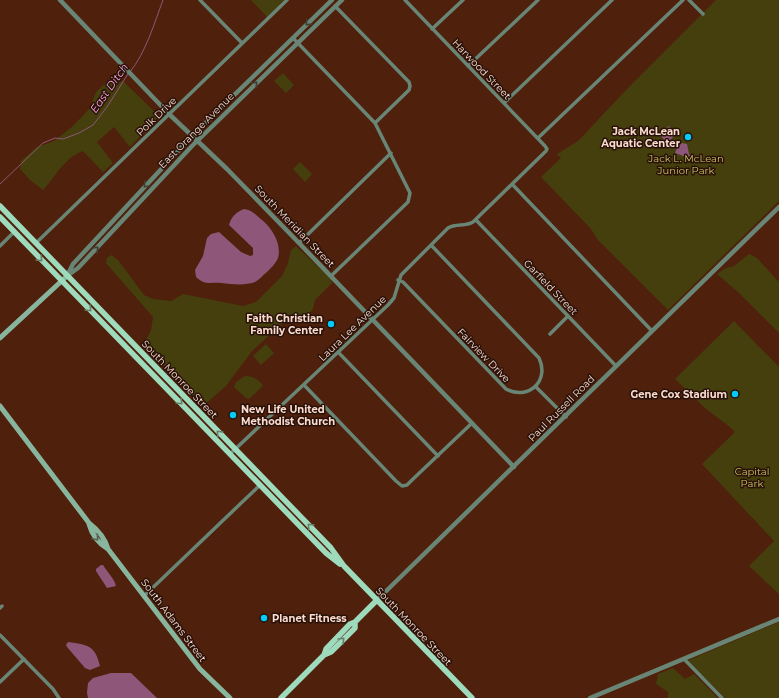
<svg xmlns="http://www.w3.org/2000/svg" width="779" height="698" viewBox="0 0 779 698" font-family="Montserrat,sans-serif">
<rect width="100%" height="100%" fill="#4f200b"/>
<path fill="#453f0d" d="M251,0H284L267,17Z
M716,0H779V201L668,310L598,240L591,229L541,177L561,158L557,154L578,141L626,90Z
M283,73L294,85L286,93L274,81Z
M110,79L117,83L123,81L159,116L130,147L114,127L97,142L113,163L103,172L83,151C64,158 56,176 43,190L30,180L20,169L21,161L37,147L54,141L73,126L90,108L96,92Z
M300,162L312,174L305,182L293,169Z
M296,246L331,279L332,283L315,300L313,309L306,317L301,318L293,314L252,351L226,386L203,406L146,347L145,342L151,330L153,317L106,263L107,258L111,255L118,260L144,295L153,299L171,301L183,294L243,306L256,302L282,276L288,263L291,250Z
M749,254L757,258L779,282V333L739,293L717,274L726,268L734,266Z
M734,321L779,367V594L749,566L774,541L702,464L735,432L730,427L706,409L675,379Z
M266,344L274,353L261,365L253,356Z
M245,376C253,376 259,379 263,386L249,399L246,398L234,387L236,382Z
M779,622V698H725L689,662V660Z
M673,668L685,679L694,674L718,698H668V692L656,684L658,674Z"/>
<path fill="#8e5679" d="M669,126L676,134L667,143L660,135Z
M682,143L687,144L689,154L691,156L688,159L686,157L675,153L677,148Z
M244,209C252,210 256,215 262,220C272,228 282,244 278,258C276,263 271,268 267,272C263,275 259,280 255,282C244,286 232,284 221,283C210,282 206,286 196,277L195,270L203,256L207,238L211,234L219,232L241,252L250,256L253,255V248L229,225C231,217 236,212 244,209Z
M101,565H103C107,572 114,578 116,586L107,588L96,571V569Z
M68,642C88,645 95,645 100,666L90,670L85,668L67,647L66,645Z
M111,673H131L157,698H88L87,693L88,683L93,678Z"/>
<g fill="none" stroke-linecap="round" stroke-linejoin="round">
<path stroke="#8e5679" stroke-width="1" d="M130,72C146,52 154,24 163,0
M0,184L43,143L55,138L63,139L79,133L93,125L107,107L128,74"/>
<path stroke="#688576" stroke-width="3.5" d="M200,0L242,43
M689,0L703,14
M335,6L409,82L410,86L409,90L375,123
M432,29L463,0
M293,38L375,123L410,193L408,202L331,276
M468,66L538,0
M504,103L612,0
M538,138L683,0
M512,184L652,331
M476,220L616,366
M36,243L287,0
M299,243L391,153
M0,246L14,232
M398,280L403,282L506,389C528,401 550,381 539,358L431,245
M550,334L568,316
M339,353L438,456
M304,385L396,481L402,486L407,485L412,480L472,423
M536,387L566,417
M230,454L388,305L394,298L401,275L448,228C456,223 465,227 473,222L546,151L547,149L545,146L405,0
M144,596L260,485
M0,608L2,606
M0,635L53,689L59,698
M684,659L722,698
M0,682L24,659"/>
<path stroke="#688576" stroke-width="4.5" d="M60,0L169,114L227,169L299,243L514,467
M67,276L78,268L192,146L342,0
M67,276L73,264L192,136L332,0
M377,600L779,207
M590,698L779,619"/>
<path stroke="#87b59d" stroke-width="5" d="M0,338L67,276
M0,406L89,523C98,530 105,538 108,549L200,669L230,698
M89,524C92,535 98,543 108,549"/>
<path stroke="#9edabc" stroke-width="5.5" d="M0,206L331,548L344,566L472,698
M0,217L326,553L340,564
M324,655L326,649L350,624L355,622L377,600
M281,698L324,655L331,652L355,628V622"/>
</g>
<defs><path id="oneway-chevron" d="M-2-3.5L2.5 0L-2 3.5" fill="none" stroke-width="1.6" stroke-linecap="round" stroke-linejoin="round"/></defs>
<g stroke="#413f35">
<use href="#oneway-chevron" transform="translate(308 23) rotate(136)"/>
<use href="#oneway-chevron" transform="translate(255 84) rotate(-44)"/>
<use href="#oneway-chevron" transform="translate(146 185) rotate(133)"/>
<use href="#oneway-chevron" transform="translate(96 249) rotate(-47)"/>
</g>
<g stroke="#68806b">
<use href="#oneway-chevron" transform="translate(40 259) rotate(46)"/>
<use href="#oneway-chevron" transform="translate(89 309) rotate(46)"/>
<use href="#oneway-chevron" transform="translate(180 402) rotate(46)"/>
<use href="#oneway-chevron" transform="translate(219 433) rotate(-134)"/>
<use href="#oneway-chevron" transform="translate(310 526) rotate(-134)"/>
<use href="#oneway-chevron" transform="translate(342 640) rotate(-45)"/>
</g>
<use stroke="#576353" href="#oneway-chevron" transform="translate(96 538) rotate(52)"/>
<g fill="#04cbf9" stroke="#271109" stroke-width="1.5">
<circle cx="688" cy="137" r="4"/>
<circle cx="331" cy="324" r="4"/>
<circle cx="735" cy="394" r="4"/>
<circle cx="233" cy="415" r="4"/>
<circle cx="264" cy="618" r="4"/>
</g>
<g text-anchor="middle" stroke-width="3" stroke-linejoin="round" paint-order="stroke">
<g font-size="10" fill="#fbdbcf" stroke="#271109">
<text transform="translate(482 69) rotate(46)" y="4">Harwood Street</text>
<text transform="translate(156 116) rotate(-44)" y="4">Polk Drive</text>
<text transform="translate(196 130) rotate(-45)" y="4">East Orange Avenue</text>
<text transform="translate(295 226) rotate(46)" y="4">South Meridian Street</text>
<text transform="translate(551 287) rotate(46)" y="4">Garfield Street</text>
<text transform="translate(352 328) rotate(-44)" y="4">Laura Lee Avenue</text>
<text transform="translate(484 355) rotate(46)" y="4">Fairview Drive</text>
<text transform="translate(180 379) rotate(46)" y="4">South Monroe Street</text>
<text transform="translate(561 408) rotate(-45)" y="4">Paul Russell Road</text>
<text transform="translate(174 620) rotate(53)" y="4">South Adams Street</text>
<text transform="translate(414 626) rotate(46)" y="4">South Monroe Street</text>
</g>
<g font-size="10" font-weight="bold" fill="#fbdbcf" stroke="#271109" text-anchor="end">
<text x="680" y="135">Jack McLean<tspan x="680" dy="12">Aquatic Center</tspan></text>
<text x="323" y="322">Faith Christian<tspan x="323" dy="12">Family Center</tspan></text>
<text x="727" y="398">Gene Cox Stadium</text>
<text x="241" y="413" text-anchor="start">New Life United<tspan x="241" dy="12">Methodist Church</tspan></text>
<text x="272" y="622" text-anchor="start">Planet Fitness</text>
</g>
<g font-size="10" fill="#cec263" stroke="#271109">
<text x="686" y="162">Jack L. McLean<tspan x="686" dy="12">Junior Park</tspan></text>
<text x="752" y="475">Capital<tspan x="752" dy="12">Park</tspan></text>
</g>
<g font-size="11" font-style="italic" fill="#fba7db" stroke="#271109">
<text transform="translate(109 88) rotate(-55)" y="4">East Ditch</text>
</g>
</g>
</svg>
